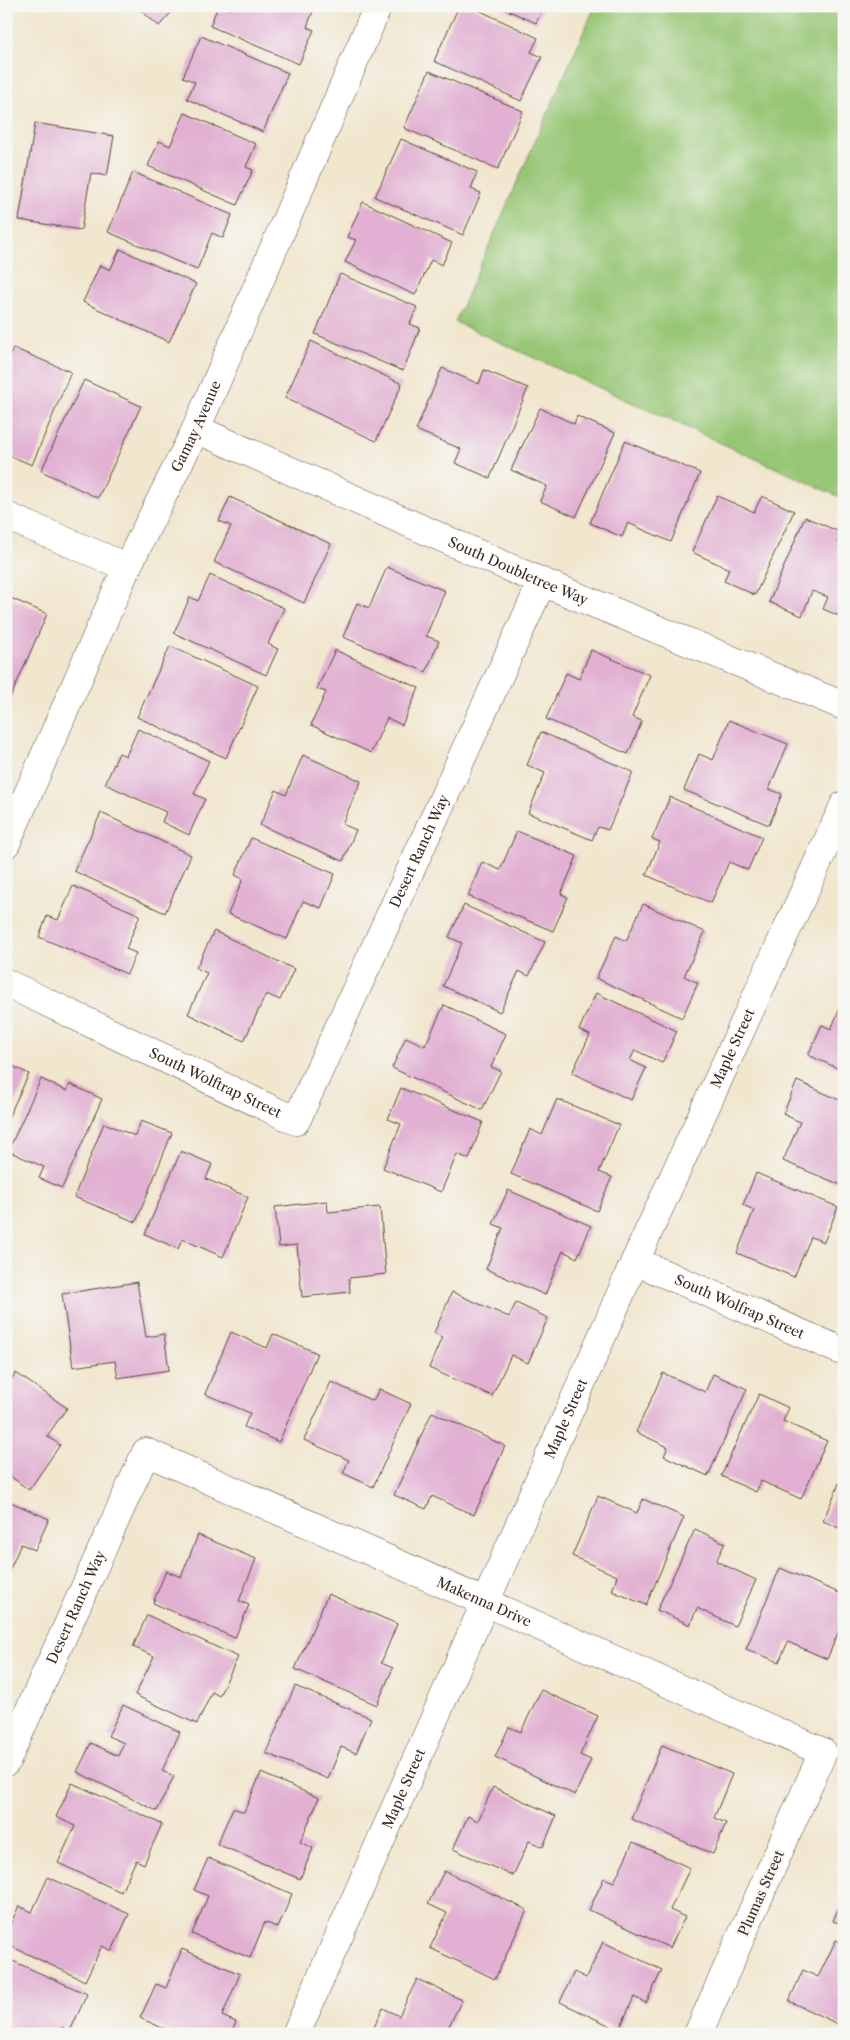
<svg xmlns="http://www.w3.org/2000/svg" width="850" height="2040" viewBox="0 0 850 2040" font-family="'Libre Caslon Text',serif">
<rect width="100%" height="100%" fill="#f6f6f2"/>
<filter id="ink" filterUnits="userSpaceOnUse"><feTurbulence type="fractalNoise" baseFrequency=".02" numOctaves="2"/><feDisplacementMap in="SourceGraphic" scale="10" xChannelSelector="R" yChannelSelector="G"/><feConvolveMatrix kernelMatrix="1 2 1 2 8 2 1 2 1" color-interpolation-filters="sRGB"/></filter>
<filter id="wash" filterUnits="userSpaceOnUse"><feTurbulence type="fractalNoise" baseFrequency=".0096" numOctaves="4" result="noise"/><feDisplacementMap in="SourceGraphic" scale="20" xChannelSelector="R" yChannelSelector="G"/><feGaussianBlur stdDeviation="1.12" result="paint"/><feColorMatrix in="noise" values="0 0 0 0 0 0 0 0 0 0 0 0 0 0 0 0 0 1.4 0 .05"/><feComposite in="paint" operator="in"/></filter>
<g filter="url(#wash)">
<rect width="100%" height="100%" fill="#f1e6ce"/>
<path fill="#97c675" stroke="#69784a" d="M595,6H844V499L455,322Z"/>
<g id="blocks">
<path fill="#e1b0d2" d="M136,6H177L159,26Z
M218,6L231,9L232,6H315L307,27L314,30L299,64L210,26Z
M459,6H470L538,38L531,52L542,57L521,101L434,61Z
M498,6H544L536,23Z
M201,36L288,73L263,132L187,99L195,82L183,77Z
M429,71L523,111L498,169L404,128Z
M185,113L256,144L246,167L253,170L237,205L148,166L159,141L170,146Z
M35,123L114,136L107,176L91,173L81,230L19,220Z
M401,139L477,172L471,189L481,193L463,235L375,197Z
M133,172L232,215L223,238L212,233L197,270L108,232Z
M363,202L452,243L442,265L431,260L415,295L345,262L356,240L347,237Z
M120,249L196,284L169,342L83,302L100,265L110,270Z
M340,274L417,307L410,324L420,328L403,371L315,334Z
M311,341L402,384L376,441L285,398Z
M13,348L71,372L32,465L6,454V364Z
M442,368L479,384L484,370L528,388L490,478L455,463L461,449L416,430Z
M84,380L141,406L98,498L41,471Z
M540,408L574,424L577,416L615,433L576,517L540,501L547,486L511,470Z
M625,441L700,473L671,542L628,523L622,537L590,523Z
M717,496L754,512L762,496L794,511L755,595L724,581L729,569L692,552Z
M230,497L331,544L304,603L214,562L231,526L219,521Z
M805,517L842,533L838,542L844,544V618L823,609L828,597L812,591L802,616L769,602Z
M387,567L445,591L426,636L439,641L426,672L343,637L357,603L369,608Z
M210,575L284,608L268,644L278,649L266,675L174,633L190,597L198,601Z
M6,596L47,614L9,701L6,700Z
M170,646L258,686L226,758L137,717Z
M335,650L419,688L402,725L387,718L371,753L311,725L326,692L317,689Z
M591,650L650,675L632,717L642,721L628,754L546,719L566,673L579,679Z
M729,720L788,744L769,789L782,794L769,825L684,790L699,754L713,760Z
M138,729L209,761L194,794L205,799L189,835L162,822L166,812L105,784L119,753L126,756Z
M541,732L633,772L608,830L598,827L592,840L528,813L545,773L527,765Z
M303,755L361,781L342,824L356,830L343,861L260,825L276,790L286,795Z
M670,797L762,837L748,870L729,862L711,903L646,875L660,842L652,839Z
M101,813L191,855L165,913L74,871Z
M517,831L577,856L561,894L568,897L553,931L468,896L482,862L500,870Z
M251,838L335,874L321,908L303,901L287,939L228,914L243,879L235,875Z
M73,886L140,915L126,949L136,953L127,974L39,937L47,916L58,920Z
M643,904L705,932L684,976L698,983L682,1018L596,978L616,936L626,941Z
M464,905L545,942L529,976L519,971L500,1012L443,986L462,943L449,937Z
M214,931L294,969L280,1000L266,994L244,1041L188,1014L207,973L196,968Z
M596,993L677,1031L662,1063L635,1050L630,1060L646,1068L631,1100L572,1073L590,1035L579,1030Z
M844,999V1071L808,1055L822,1025L831,1029Z
M444,1005L506,1034L491,1067L501,1071L482,1110L392,1068L406,1037L425,1046Z
M6,1063L29,1074L6,1122Z
M41,1079L67,1091L70,1084L102,1099L62,1188L39,1178L44,1167L8,1151Z
M797,1081L844,1102V1178L841,1185L783,1161L800,1122L783,1114Z
M401,1088L483,1122L469,1159L457,1154L441,1192L383,1168L401,1124L388,1119Z
M557,1099L619,1125L599,1172L612,1177L597,1211L511,1174L530,1129L542,1135Z
M141,1121L172,1133L136,1222L74,1197L104,1123L135,1136Z
M181,1151L212,1164L206,1179L248,1197L223,1257L182,1239L178,1249L145,1234Z
M756,1173L838,1207L824,1242L811,1237L794,1277L737,1253L754,1210L743,1205Z
M508,1190L591,1226L577,1258L563,1251L545,1295L486,1269L503,1228L493,1224Z
M327,1201L328,1212L380,1207L386,1274L349,1278L350,1292L302,1297L297,1245L279,1247L275,1207Z
M137,1282L146,1337L164,1334L169,1370L118,1378L115,1361L73,1367L62,1294Z
M452,1292L509,1317L516,1303L548,1318L528,1363L511,1355L492,1396L429,1368L442,1337L434,1333Z
M231,1332L267,1348L273,1334L317,1353L279,1442L244,1427L250,1413L205,1394Z
M16,1373L67,1408L47,1436L60,1445L29,1490L6,1473V1386Z
M663,1373L705,1392L713,1374L747,1389L708,1476L664,1456L668,1447L636,1432Z
M331,1382L373,1401L379,1389L411,1404L373,1487L343,1473L349,1460L304,1440Z
M759,1394L789,1408L783,1421L827,1441L801,1499L761,1481L756,1492L721,1476Z
M432,1412L505,1446L474,1515L432,1496L426,1509L394,1495Z
M844,1472V1530L823,1521Z
M598,1496L637,1513L643,1499L684,1517L646,1605L612,1591L617,1576L572,1556Z
M6,1500L49,1519L35,1550L21,1544L6,1578Z
M695,1529L725,1543L716,1561L756,1580L735,1626L697,1608L690,1625L657,1610Z
M198,1535L256,1559L239,1601L249,1605L235,1638L153,1603L166,1571L181,1577Z
M780,1568L844,1595V1619L827,1659L788,1642L779,1662L746,1649Z
M328,1594L397,1624L381,1663L393,1668L377,1705L295,1669Z
M147,1615L238,1657L219,1696L212,1692L197,1724L135,1695L154,1656L133,1647Z
M295,1686L371,1718L356,1753L341,1747L328,1779L266,1753Z
M541,1690L598,1716L580,1755L591,1760L575,1795L495,1757L509,1727L521,1732Z
M123,1705L180,1732L162,1771L174,1776L157,1811L77,1772L91,1743L118,1756L124,1743L108,1736Z
M662,1745L732,1774L714,1818L726,1823L713,1854L631,1819Z
M261,1773L319,1798L300,1842L313,1848L300,1879L217,1844L233,1808L244,1812Z
M72,1783L162,1824L144,1864L136,1860L121,1892L58,1863L75,1826L56,1817Z
M493,1787L556,1816L543,1847L529,1841L513,1876L453,1849L468,1816L478,1821Z
M633,1842L690,1868L670,1910L685,1917L670,1948L589,1910L604,1878L614,1882Z
M208,1858L292,1894L278,1928L265,1922L250,1958L192,1934L208,1896L194,1890Z
M444,1871L527,1910L495,1979L430,1948L447,1913L428,1904Z
M48,1877L129,1914L112,1951L102,1946L85,1981L6,1944V1933L19,1906L32,1912Z
M844,1896V1925L833,1921Z
M836,1940L844,1944V2027L789,2001L803,1970L818,1977Z
M603,1942L662,1970L646,2003L634,1997L619,2030L560,2002L574,1972L586,1978Z
M182,1949L240,1974L222,2016L236,2022L231,2034H176L140,2018L156,1984L166,1988Z
M6,1958L87,1994L70,2031L62,2027L59,2034H6Z
M417,1979L462,2000L445,2034H371L383,2008L399,2016Z"/>
</g>
</g>
<g filter="url(#ink)">
<use href="#blocks" fill-opacity="0" stroke="#564638" stroke-width="1"/>
<g fill="none" stroke-linecap="round" stroke-linejoin="round">
<g stroke="#564638" stroke-width="29">
<g id="minor">
<path id="s1" d="M196,429L542,582L844,706"/>
<path d="M6,516L127,567"/>
<path id="s2" d="M6,844L127,567L196,429L378,6"/>
<path id="s3" d="M6,983L296,1121L542,582"/>
<path id="s4" d="M635,1261L844,1352"/>
<path id="s5" d="M6,1762L146,1452L823,1752L698,2034"/>
<path id="s6" d="M296,2034L635,1261L844,805"/>
</g>
</g>
<use href="#minor" stroke="#fff" stroke-width="28"/>
</g>
</g>
<g text-anchor="middle" stroke-width="4.5" stroke-linejoin="round" paint-order="stroke">
<g font-size="14" fill="#3b2a1e" stroke="#f6f6f2">
<text dy="5" stroke="none"><textPath href="#s2" startOffset="459">Gamay Avenue</textPath></text>
<text dy="5" stroke="none"><textPath href="#s1" startOffset="352">South Doubletree Way</textPath></text>
<text dy="5" stroke="none"><textPath href="#s3" startOffset="618">Desert Ranch Way</textPath></text>
<text dy="5" stroke="none"><textPath href="#s6" startOffset="1078">Maple Street</textPath></text>
<text dy="5" stroke="none"><textPath href="#s3" startOffset="232">South Wolftrap Street</textPath></text>
<text dy="5" stroke="none"><textPath href="#s4" startOffset="114">South Wolfrap Street</textPath></text>
<text dy="5" stroke="none"><textPath href="#s6" startOffset="672">Maple Street</textPath></text>
<text dy="5" stroke="none"><textPath href="#s5" startOffset="710">Makenna Drive</textPath></text>
<text dy="5" stroke="none"><textPath href="#s5" startOffset="170">Desert Ranch Way</textPath></text>
<text dy="5" stroke="none"><textPath href="#s6" startOffset="268">Maple Street</textPath></text>
<text transform="translate(761 1893) rotate(-66)" y="5">Plumas Street</text>
</g>
</g>
<rect width="850" height="2040" fill="none" stroke="#f6f6f2" stroke-width="25"/>
</svg>
